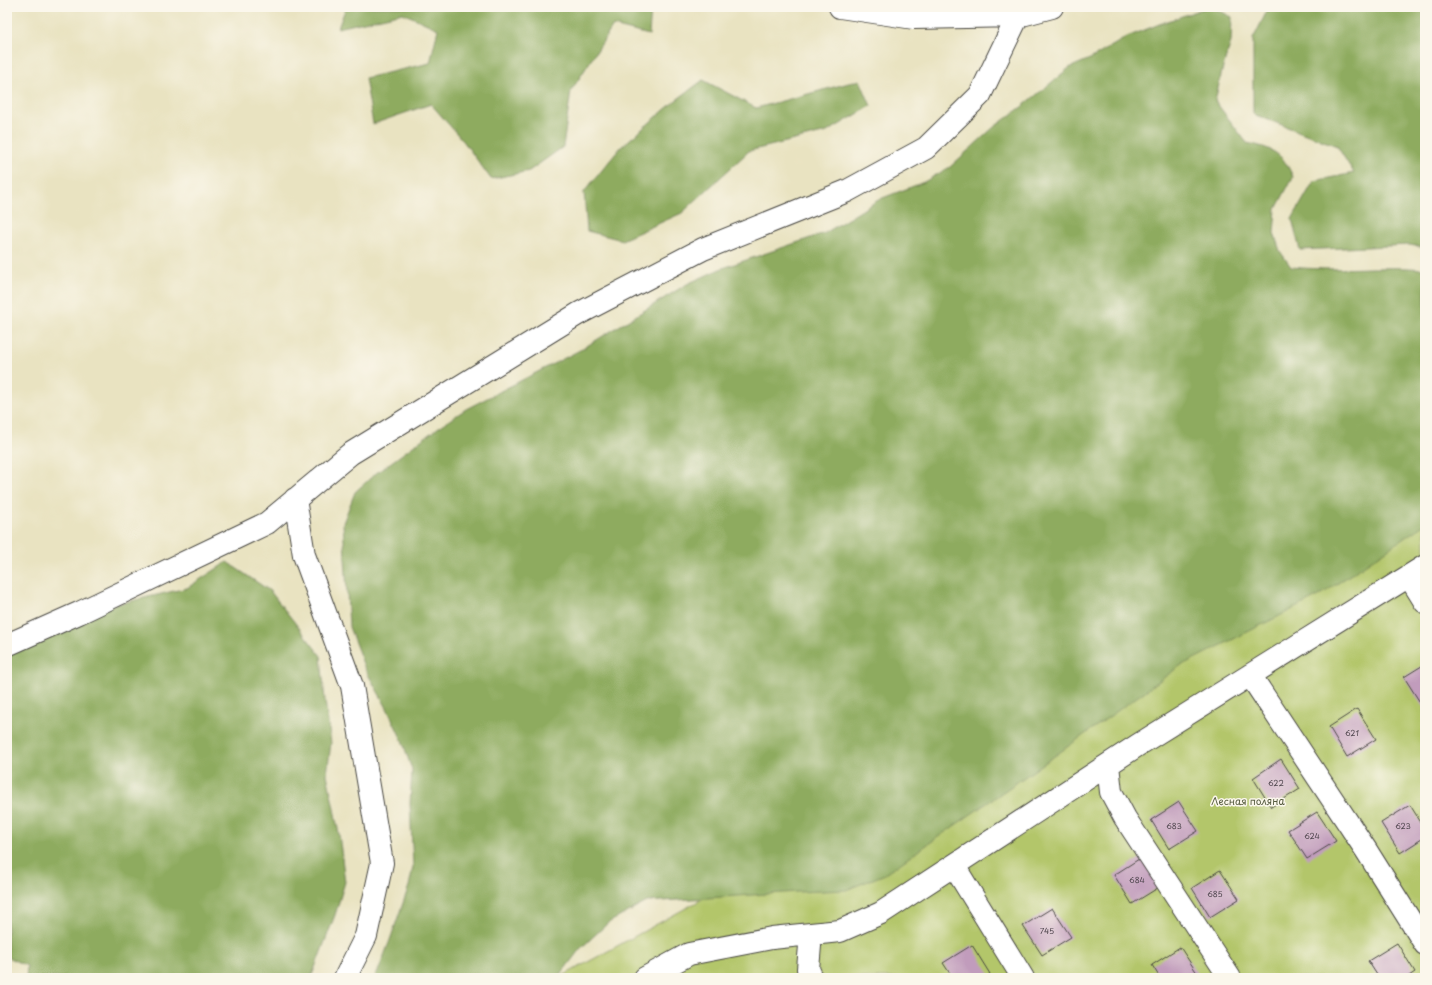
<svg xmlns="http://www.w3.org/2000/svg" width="1432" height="985" viewBox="0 0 1432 985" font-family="'Playpen Sans',sans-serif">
<rect width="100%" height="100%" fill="#fbf7ec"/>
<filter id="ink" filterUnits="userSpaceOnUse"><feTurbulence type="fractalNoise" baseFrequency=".025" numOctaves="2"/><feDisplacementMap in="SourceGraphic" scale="8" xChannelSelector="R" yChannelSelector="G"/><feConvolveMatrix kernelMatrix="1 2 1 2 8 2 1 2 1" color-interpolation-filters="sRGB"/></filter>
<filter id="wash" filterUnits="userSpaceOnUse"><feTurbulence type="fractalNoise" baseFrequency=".012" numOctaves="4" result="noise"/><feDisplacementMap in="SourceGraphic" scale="16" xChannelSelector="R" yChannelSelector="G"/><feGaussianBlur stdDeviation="0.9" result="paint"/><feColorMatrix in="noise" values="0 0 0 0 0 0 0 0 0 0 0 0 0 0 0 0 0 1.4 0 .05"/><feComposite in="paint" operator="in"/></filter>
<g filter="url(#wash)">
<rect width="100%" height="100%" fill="#e9e3c1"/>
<path fill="#b3c66a" stroke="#6f784a" d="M1425,501V978H559Z"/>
<path fill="#8eab5e" stroke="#5c6b44" d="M346,7H637L651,9L649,35L613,26L571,91L563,147L529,171L491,179L464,142L431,104L373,124L365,78L430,63L438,29L403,13L338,28Z
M1208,7H1212L1232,17L1231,42L1223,67L1215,101L1247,143C1272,148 1283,153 1293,177L1276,209L1274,233L1280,251L1291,267C1336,272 1380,265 1425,269V524L1319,596L1180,666L1056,755L885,874L846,890L797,892L647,902L608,923L580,949L558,978H374L379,969L390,940L409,886L413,867L410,804L412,770L402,740L387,708L365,669L349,627L343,523L355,492L375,474L439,427L466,409L582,349L687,284L720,269L825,233L880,199L924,182L950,167L994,127L1023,106L1069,68L1092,58L1127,37L1162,23Z
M1269,7H1425V248L1410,245L1300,250L1292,219L1314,181L1354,173L1337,146L1253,114V39Z
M703,80L756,108L860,80L871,106L827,132L749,151L682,213L622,240L587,231L584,192L621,147L675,101Z
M227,562L270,591L321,656L325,701L331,743L327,774L339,834L345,882L335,915L311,978H26L27,966L7,957V650L79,613L187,588Z"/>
<g id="blocks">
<path fill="#c19cbc" d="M1425,664V705L1423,707L1404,677Z
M1357,709L1376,739L1347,757L1329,727Z
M1281,759L1300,789L1271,807L1253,778Z
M1179,802L1198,831L1169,849L1151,820Z
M1410,805L1425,829V837L1400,853L1381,823Z
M1317,812L1336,841L1307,859L1288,830Z
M1142,857L1161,886L1132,904L1114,875Z
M1220,870L1239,899L1210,917L1192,888Z
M1052,908L1071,937L1042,955L1023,926Z
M1397,943L1415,972L1406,978H1379L1368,961Z
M972,945L990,974L984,978H953L943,963Z
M1180,947L1199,976L1196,978H1160L1152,965Z"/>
</g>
</g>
<g filter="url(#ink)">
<use href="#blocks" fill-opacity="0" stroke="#484742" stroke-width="1"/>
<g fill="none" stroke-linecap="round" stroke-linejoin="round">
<g stroke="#484742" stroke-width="24">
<path id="minor" d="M840,7L914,18L1018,16L1052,7
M295,499L304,555L352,686L382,863L366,936L345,978
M1409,576L1425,602
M7,645L79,613L267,523L350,454L578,314L703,249L847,191L926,148L980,95L1018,16
M1250,675L1366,850L1425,944
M1108,765L1111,792L1125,818L1230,978
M954,866L1023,978
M811,934L808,969L812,978
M645,978L689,954L772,938L840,931L881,913L1138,745L1425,566"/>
</g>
<use href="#minor" stroke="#fff" stroke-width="22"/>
</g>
</g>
<g text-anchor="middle" stroke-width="3" stroke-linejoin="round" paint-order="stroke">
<g font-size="8" fill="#50474f">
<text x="1352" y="736">621</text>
<text x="1276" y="786">622</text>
<text x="1174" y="829">683</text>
<text x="1403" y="829">623</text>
<text x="1312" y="839">624</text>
<text x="1137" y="883">684</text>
<text x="1215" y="897">685</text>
<text x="1047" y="934">745</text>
</g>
<g font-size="10" fill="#545a3e" stroke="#fbf7ec">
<text x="1248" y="805">Лесная поляна</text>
</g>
</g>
<rect width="1432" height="985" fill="none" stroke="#fbf7ec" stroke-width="24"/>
</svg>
